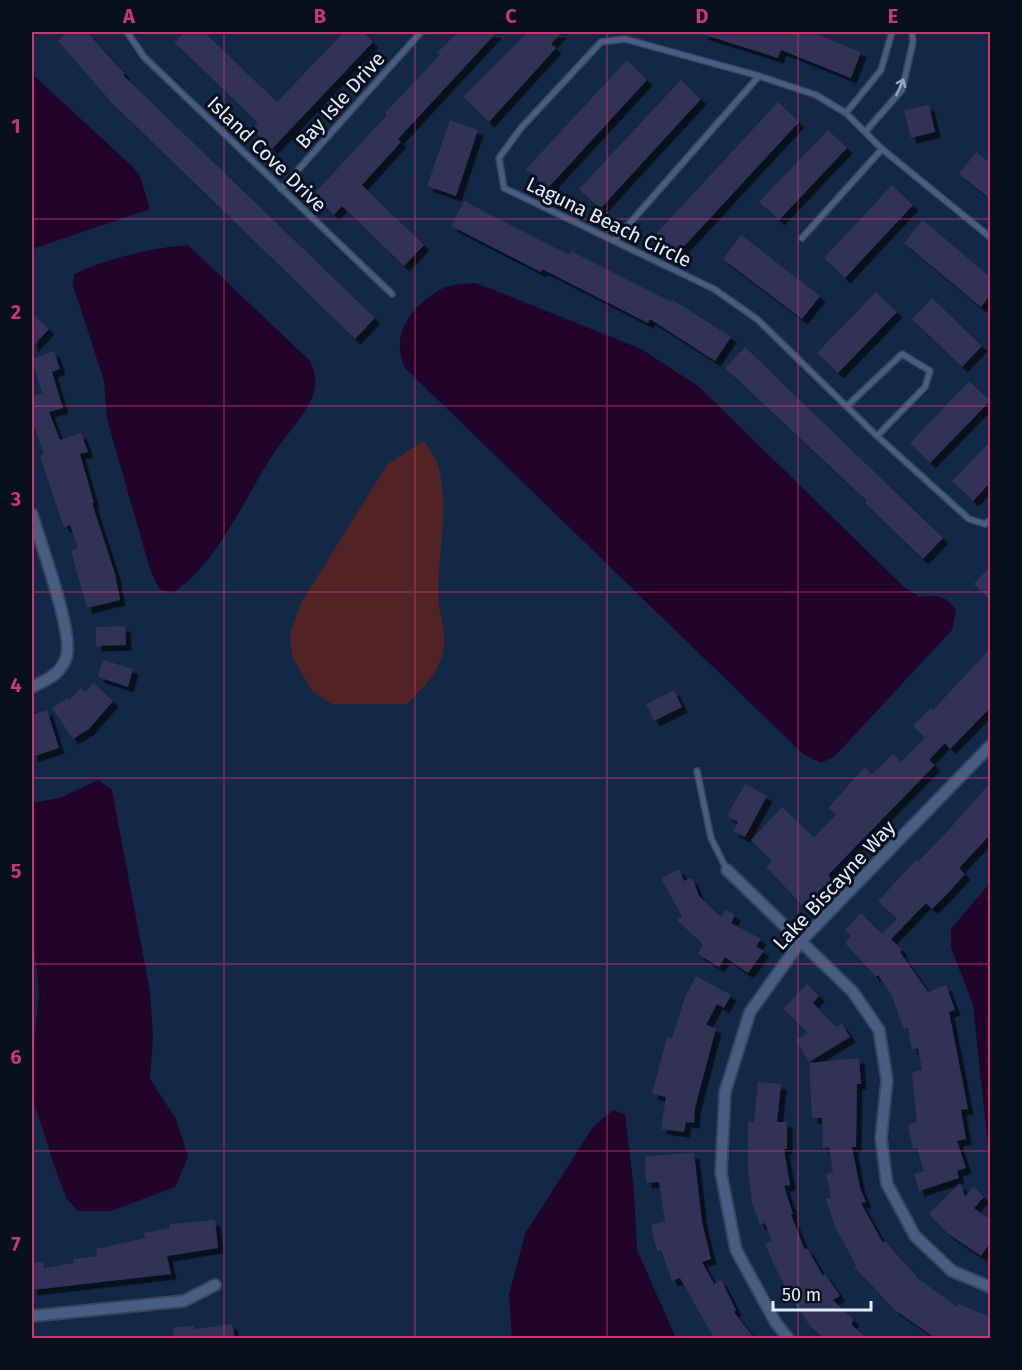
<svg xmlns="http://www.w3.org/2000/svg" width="1022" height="1370" viewBox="0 0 1022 1370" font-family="'Fira Sans',sans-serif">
<defs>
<filter id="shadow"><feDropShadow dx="5.5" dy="5.5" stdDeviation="0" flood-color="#0009"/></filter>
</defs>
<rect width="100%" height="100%" fill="#132746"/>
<path fill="#522325" d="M423,441C458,475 437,552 438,597C439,613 446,632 444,647C440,673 424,686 407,704H332L312,691L292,656L290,634L301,603L387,465Z"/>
<path fill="#22032a" d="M32,74L133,167L140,176L150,209L32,249Z
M188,245L310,361C316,375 318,386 311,400C302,419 285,436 274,453C245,496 217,566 172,593L159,589L150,569L107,419L104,381L73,285L74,274C109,258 150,248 188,245Z
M476,283L641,349L698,386L904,587L919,597C935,595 946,595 956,610L952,630L835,756L821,763L803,754L405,368C389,333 413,305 443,288C452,284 466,284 476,283Z
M98,780L112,790L150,992L153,1038L150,1079L176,1119L188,1157L175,1187L111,1211H78L67,1199L57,1174L34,1102L33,1057L39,993L32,923V803L60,798Z
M990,883V1164L973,1004L951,948V929Z
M613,1110L625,1114L634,1191L637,1250L676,1338H512L509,1295L525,1234L593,1127Z"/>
<path fill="#303257" filter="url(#shadow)" d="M68,32H87L125,74L123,75L375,318L355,339L112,103L58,41Z
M185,32H204L277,102L344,32H363L373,42L272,149L252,129L258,123L174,42Z
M458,32H497L398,139L401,142L362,185L424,245L404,266L342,206L334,215L313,195L387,115L385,113L440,55L437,53Z
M528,32H562L551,44L556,48L489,122L463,97Z
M702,32H811L861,52L851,78L781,50L778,58L702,34Z
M627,60L647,80L547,189L526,169Z
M681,80L701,99L600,209L579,189Z
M778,102L799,122L677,254L656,234Z
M929,105L935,132L911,138L904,110Z
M450,120L478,130L456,196L427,186Z
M828,130L847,148L779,220L759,202Z
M976,152L990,163V199L959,174Z
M892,185L913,205L845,278L824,258Z
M464,201L569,255L571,251L671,302L673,300L731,337L715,361L650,319L648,323L542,269L541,272L451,226Z
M923,220L990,277V295L981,307L904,243Z
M741,235L820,296L802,319L723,259Z
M876,292L897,312L838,373L817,353Z
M932,298L982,346L962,367L912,319Z
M32,313L49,329L32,347Z
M745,347L943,538L923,559L865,503L867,501L725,368Z
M54,351L60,369L52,372L63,408L49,412L60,440L81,433L88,452L80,454L94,503H92L115,574L120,600L87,608L71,551L78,548L70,525L64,527L56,504L40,456L44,454L32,421V396L42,393L32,359Z
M969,381L990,401L930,463L910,443Z
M990,442V483L973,501L952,481Z
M990,567V601L974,584Z
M125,626L126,645L96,646V627Z
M990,649V708L950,749L945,743L929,760L935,765L828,875L831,879L804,907L766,867L772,861L751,840L782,807L814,837L836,815L828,808L865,767L872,774L893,754L901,762L925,738L913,726L931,708L933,710Z
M103,660L133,669L128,687L98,677Z
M94,683L113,701L89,729L73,739L52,708L68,698L69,700L81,688L85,692Z
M674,690L682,707L654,721L646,704Z
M47,710L59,748L32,757V715Z
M990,783V835L959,868L965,874L949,892L932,909L926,903L891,939L902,950L900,952L928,992L946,985L955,1010L949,1012L968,1109L961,1110L966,1139L957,1141L966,1168L957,1171L959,1178L919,1191L914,1174L924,1171L917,1148L913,1149L908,1124L917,1122L912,1072L922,1070L918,1048L912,1049L908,1028L904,1029L891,994L878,975L876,977L845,943L851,936L845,930L861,913L882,934L897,919L878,901L916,860L918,862L946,833Z
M745,784L767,796L745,837L733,831L738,822L727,816Z
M679,869L684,881L692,878L699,896L721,917L726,909L735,915L731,923L761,939L756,946L764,951L748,973L725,957L719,967L698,954L703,945L677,920L682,916L661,878Z
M696,976L731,995L724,1008L717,1004L706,1025L716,1028L695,1108L694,1123L686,1122L684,1132L661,1129L666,1097L652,1094L667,1037L672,1038L685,997Z
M807,984L819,996L813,1003L836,1027L842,1024L850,1037L809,1062L796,1040L808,1033L783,1009Z
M859,1058L861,1084H857L856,1147H852L860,1188L866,1202L861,1203L883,1243L885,1241L920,1280L957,1307L959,1304L990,1317V1338H935L895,1310L854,1267L856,1265L835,1227L826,1199L831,1198L826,1174L833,1172L829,1147L823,1148L822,1118H812L809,1063Z
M758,1082L781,1084L777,1122H787V1149H784L790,1185L784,1186L793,1214L791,1215L805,1250L807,1248L823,1276L825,1274L840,1296L833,1300L854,1320L851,1324L866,1338H823L811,1327L791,1298L773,1263L765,1244L772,1241L765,1223L760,1225L752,1203L748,1167V1122H754Z
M694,1153L702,1222L711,1259L702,1262L714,1284L721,1280L736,1310L734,1312L754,1338H714L680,1278L672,1281L661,1250L657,1251L651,1225L665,1221L659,1182L646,1183L645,1156Z
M960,1183L965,1196L974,1187L984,1197L974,1208L990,1220V1243L981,1256L947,1233L929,1214Z
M215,1220L218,1248L167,1256L171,1274L32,1290V1263L43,1262L44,1268L74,1263L73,1259L97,1256L96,1249L145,1238L144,1233L170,1228L169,1224Z
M232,1324L235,1338H172L174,1327L194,1326V1329Z"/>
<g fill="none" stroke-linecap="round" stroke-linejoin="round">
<g stroke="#37445e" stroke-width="8">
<path id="service" d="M127,32L144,57L392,294
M846,113L881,70L892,32
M865,132L902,90L913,42L912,32
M281,189L421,32
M990,237L882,149L846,113L816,95L759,76L625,39L601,42L521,128L499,158L504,188L714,289L757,319L877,436L969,519L985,524L990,520
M802,238L882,149
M615,240L759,76
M847,406L902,354L930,371L925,387L877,436
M697,771L711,838L727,870"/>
</g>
<g stroke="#37445e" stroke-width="14">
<path id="minor" d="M32,514C40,543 75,635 66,658C60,675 46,680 32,687
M727,870L853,992L879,1030L887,1080L881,1138L887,1184L915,1236L952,1271L990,1287
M32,1316L184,1301L215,1285
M788,1338L776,1323L736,1250L721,1173L725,1092L750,1012L801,941L990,746"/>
</g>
<use href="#service" stroke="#475e82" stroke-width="5"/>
<use href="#minor" stroke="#475e82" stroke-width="10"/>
</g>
<defs><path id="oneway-shaft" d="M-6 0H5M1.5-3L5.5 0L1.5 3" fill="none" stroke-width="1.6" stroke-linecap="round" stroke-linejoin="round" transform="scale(1.5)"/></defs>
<use stroke="#94a6c0" href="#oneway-shaft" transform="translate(900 87) rotate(-66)"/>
<path fill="none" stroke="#c73873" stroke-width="1.5" stroke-opacity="0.55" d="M224,32V1338M415,32V1338M607,32V1338M798,32V1338M32,219H990M32,406H990M32,592H990M32,778H990M32,964H990M32,1151H990"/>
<g text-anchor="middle" stroke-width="6" stroke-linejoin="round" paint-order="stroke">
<g font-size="20" fill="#e2edfe" stroke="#08101e">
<text transform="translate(340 100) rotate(-48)" y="7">Bay Isle Drive</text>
<text transform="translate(267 154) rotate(44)" y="7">Island Cove Drive</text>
<text transform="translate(609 222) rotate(26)" y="7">Laguna Beach Circle</text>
<text transform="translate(834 885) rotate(-47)" y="7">Lake Biscayne Way</text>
</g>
</g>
<rect width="1022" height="1370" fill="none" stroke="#08101e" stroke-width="66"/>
<path d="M773 1301v9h98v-9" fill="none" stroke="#e2edfe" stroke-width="3"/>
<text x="782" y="1301" font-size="18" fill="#e2edfe" stroke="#08101e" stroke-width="4.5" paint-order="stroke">50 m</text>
<rect x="33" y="33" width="956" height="1304" fill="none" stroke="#c73873" stroke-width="2"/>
<g font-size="20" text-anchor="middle" font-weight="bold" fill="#c73873">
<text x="129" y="23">A</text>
<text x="320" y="23">B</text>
<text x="511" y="23">C</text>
<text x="702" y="23">D</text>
<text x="893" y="23">E</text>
<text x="16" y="133">1</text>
<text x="16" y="319">2</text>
<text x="16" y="506">3</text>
<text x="16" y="692">4</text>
<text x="16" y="878">5</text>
<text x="16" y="1064">6</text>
<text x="16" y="1251">7</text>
</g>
</svg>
